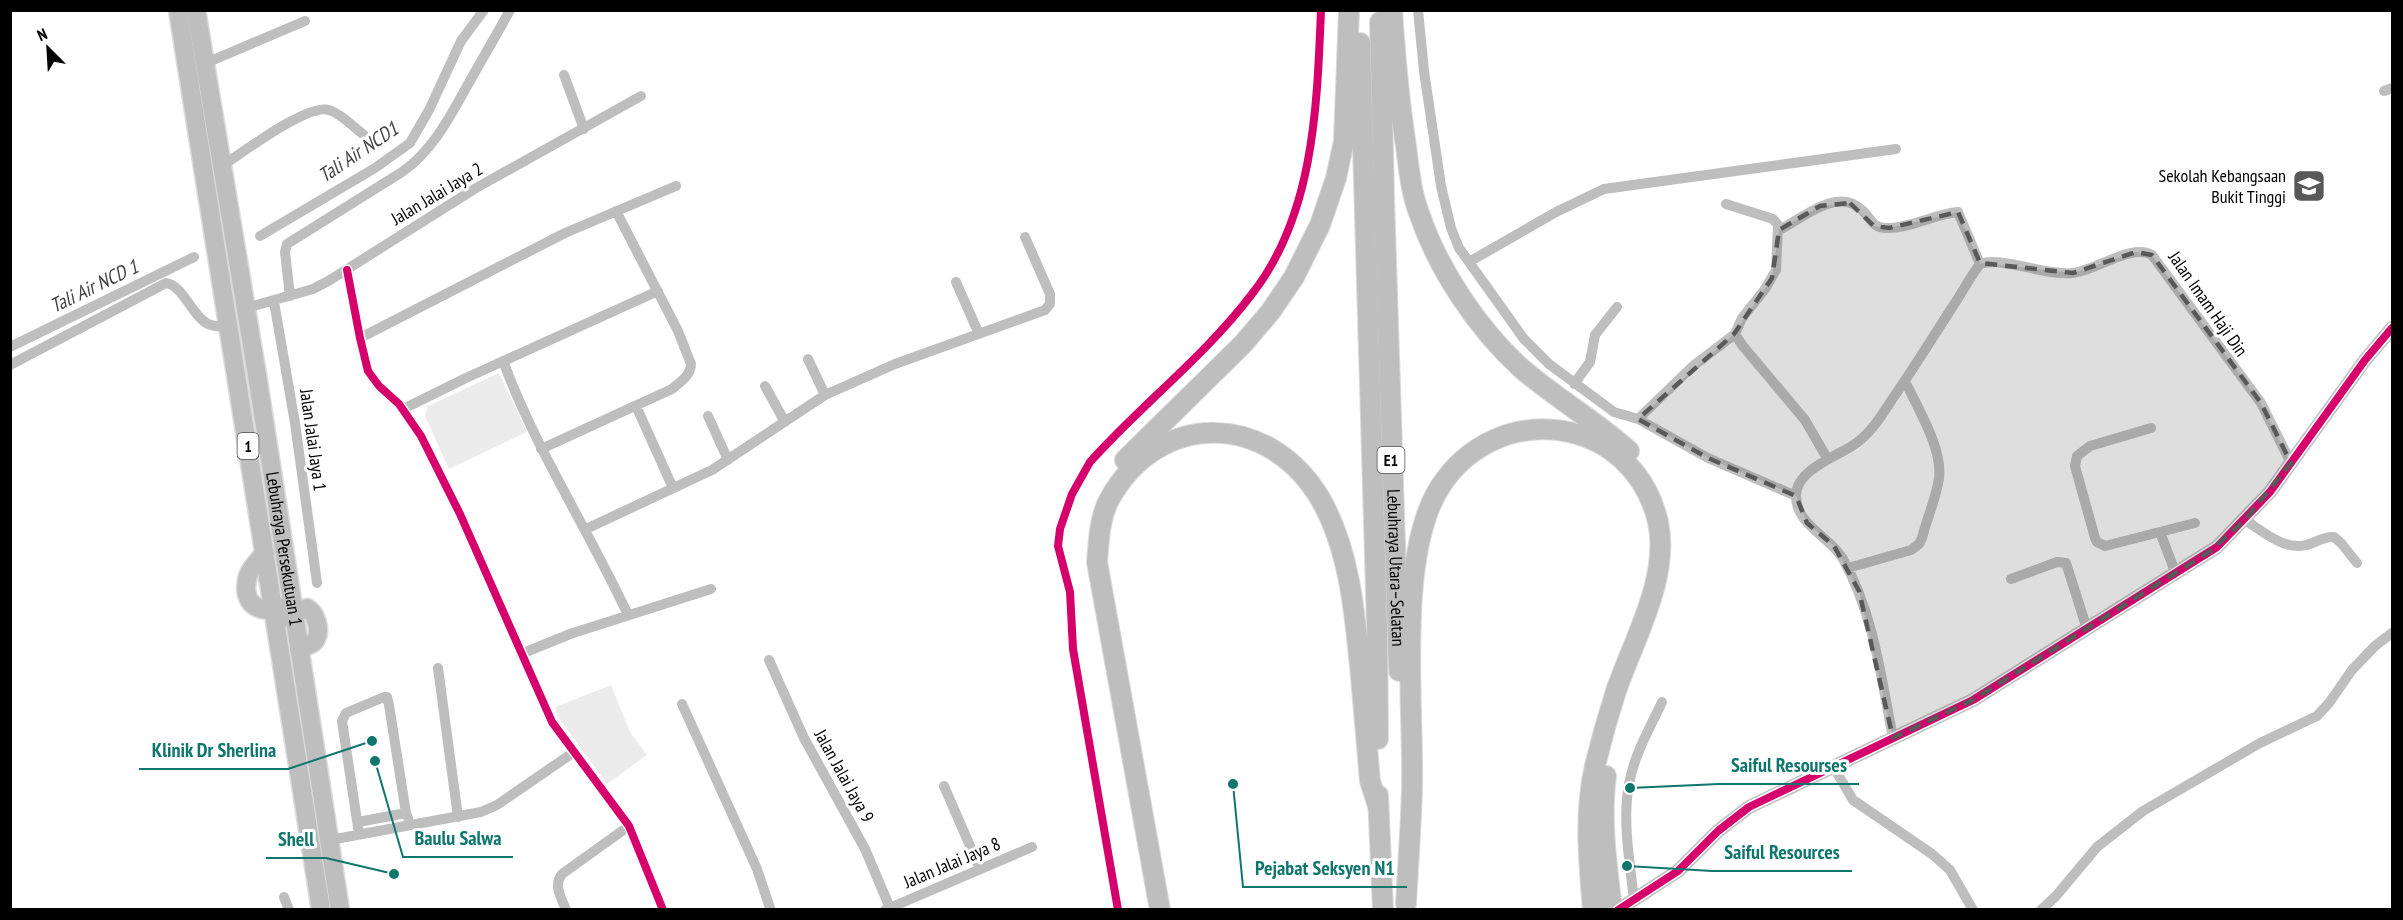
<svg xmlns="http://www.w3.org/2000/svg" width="2403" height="920" viewBox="0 0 2403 920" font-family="'PT Sans Narrow',sans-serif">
<rect width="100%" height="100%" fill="#fff"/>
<path fill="#ececec" d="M499,373L527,432L449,469L425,416L428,406Z
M611,685L630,732L647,755L607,784L559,718L555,707Z"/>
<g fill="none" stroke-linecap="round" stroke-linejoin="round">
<path stroke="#bfbfbf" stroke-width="10" d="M260,236L375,168L410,143L429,110L461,41L484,10
M10,347L194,257"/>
<g stroke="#dbdbdb" stroke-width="21">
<g id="trunk">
<path d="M178,10L321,910"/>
<path id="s1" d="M196,10L257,375L340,910"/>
<path d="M265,553C259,560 251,567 248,576C240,604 260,616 284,607"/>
<path d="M283,618L307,608C316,613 321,630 316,639C313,645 305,646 299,649"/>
</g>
</g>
<g stroke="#dbdbdb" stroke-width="22">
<g id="motorway">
<path d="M1392,10C1395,56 1399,101 1406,146C1409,169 1411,192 1419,213C1438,269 1477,328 1521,368C1555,398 1595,420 1629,451"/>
<path id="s2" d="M1380,22L1384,198L1399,671"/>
<path d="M1360,43L1377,625L1378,739"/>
<path d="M1125,460L1243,344L1271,311L1294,277L1320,225L1336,178L1344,141L1349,10"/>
<path d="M1606,776C1600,821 1607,865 1612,910"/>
<path d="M1378,795L1383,910"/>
<path d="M1406,904C1408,865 1411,826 1412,788C1414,706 1396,556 1440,487C1498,397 1633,415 1658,522C1670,577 1634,639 1616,691C1608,716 1601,741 1595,766C1584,812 1589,863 1593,910"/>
<path d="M1160,910L1097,562C1099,542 1099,519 1109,500C1159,409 1270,412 1321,500C1351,553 1355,618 1361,677C1364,712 1367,747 1370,781L1378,806"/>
</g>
</g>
<path stroke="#bebebe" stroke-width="10" d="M1418,10L1424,71L1441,186L1451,228L1459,248L1524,339L1549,364L1614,412L1638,419L1708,458L1796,496
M206,63L305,21
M564,75L584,129
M2384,91L2392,88
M222,166C242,153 308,103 329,110C342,114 353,127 364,135
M1726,204L1773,219L1778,225L1776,270L1765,289L1742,318L1735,334L1742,345L1805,420L1827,458
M1779,230C1802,219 1837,186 1862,210C1871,218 1872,228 1886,228C1908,229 1935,214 1958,212L1980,264
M1469,262L1556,212L1604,189L1896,149
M1980,264C2003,256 2045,276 2072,273C2095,271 2132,243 2152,255L2261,403L2291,463
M347,270L360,338L368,371L379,386L399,404L421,436L460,514L552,722L629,826L663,910
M956,282L979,334
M290,296L285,252L287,244L402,172C434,150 452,113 471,79C484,56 497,34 510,10
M274,302L295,423L317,583
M246,308L313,289L330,280L476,188L641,96
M360,338L565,233L676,186
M808,359L825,395
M503,361C536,450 588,529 628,615
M10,365L166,283C183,285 192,316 208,324C214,327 221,326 228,327
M1574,384L1590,362L1595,335L1617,307
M765,386L785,422
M636,406L673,488
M403,409L466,378L658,291
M708,416L728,460
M1638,419L1693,366L1735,334
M2151,428L2090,446L2077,456L2075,466L2095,538L2097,542L2105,546L2195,523
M541,449L672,389C680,382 691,375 691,364L678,331L616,211
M2245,520C2262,531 2285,551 2306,545C2316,543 2323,536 2334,537L2341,543L2357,563
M586,529L712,470L825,395L895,364L1045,310L1050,304V294L1025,237
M2160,532L2176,574
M1848,568L1911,550L1919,544L1922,538C1927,518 1936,499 1939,478C1943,449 1917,407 1905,381
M2011,579L2057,562L2066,563L2087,629
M521,654L570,634L711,589
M769,660L804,738L865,849L890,908
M438,668L458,817
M682,704L757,869L770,908
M1893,738C1881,677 1874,615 1843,559C1831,537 1795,525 1796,495C1797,470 1835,457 1852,446C1870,435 1882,415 1893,398C1914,368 1933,337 1953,306C1962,293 1970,277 1980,264
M1833,766L1853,800L1932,854L1950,870L1973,910
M944,786L980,869
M358,822L406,813L408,818
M359,834L342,721L346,713L384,697H387L389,705L406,813
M330,840L481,812L497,805L574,752
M284,897L289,910
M1634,900C1630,863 1622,821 1629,784C1634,755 1650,728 1662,702
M566,910C561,897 553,885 562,874L629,826
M885,910L1032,847
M1118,910L1073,649L1070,592L1058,546L1060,529L1072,494L1090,462C1142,404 1205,356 1252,294C1314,215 1317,107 1321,10
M2041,910L2056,896L2097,847L2143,811L2260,743L2317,716L2329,703L2352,670L2375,646L2392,633"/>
<path stroke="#bebebe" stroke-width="14" d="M1618,910L1678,871L1718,831L1749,807L1973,700L2217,547L2270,492L2365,360L2392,328"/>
<use href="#trunk" stroke="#bebebe" stroke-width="18"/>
<use href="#motorway" stroke="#bebebe" stroke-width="20"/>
<g stroke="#fff" stroke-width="11">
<path id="cycleway" d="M347,270L360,338L368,371L379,386L399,404L421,436L460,514L552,722L629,826L663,910
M1118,910L1073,649L1070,592L1058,546L1060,529L1072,494L1090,462C1142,404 1205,356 1252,294C1314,215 1317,107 1321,10
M1618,910L1678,871L1718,831L1749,807L1973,700L2217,547L2270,492L2365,360L2392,328"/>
</g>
<use href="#cycleway" stroke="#d6006c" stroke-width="8"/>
</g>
<path fill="#595959" fill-opacity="0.2" stroke="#595959" stroke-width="4.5" stroke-dasharray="12 8" stroke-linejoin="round" d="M1850,203L1874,226L1889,228L1958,212L1980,263L2073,273L2136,252L2152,255L2261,403L2291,463L2245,520L2209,552L1973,700L1893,738L1859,591L1834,546L1807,523L1796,496L1708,458L1638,419L1734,334L1772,278L1779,230L1820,206Z"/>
<defs>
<g id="school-square" transform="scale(1.725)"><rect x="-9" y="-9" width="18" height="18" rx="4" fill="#595959" stroke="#fff"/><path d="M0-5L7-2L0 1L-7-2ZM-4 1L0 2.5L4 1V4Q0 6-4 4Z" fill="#fff"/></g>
</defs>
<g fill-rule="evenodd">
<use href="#school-square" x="2309" y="186"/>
</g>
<g text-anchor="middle" stroke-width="6" stroke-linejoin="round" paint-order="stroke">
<g fill="#fff" stroke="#4c4c4c" stroke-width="1.5">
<rect x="237.5" y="433" width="21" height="26" rx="4.5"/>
<rect x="1377.5" y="447" width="27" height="26" rx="4.5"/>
</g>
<g font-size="16" font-weight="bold" fill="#000">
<text x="248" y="452">1</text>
<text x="1391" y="466">E1</text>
</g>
<g font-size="18" fill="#000" stroke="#fff" text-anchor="end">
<text x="2286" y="182">Sekolah Kebangsaan<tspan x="2286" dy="21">Bukit Tinggi</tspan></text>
</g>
<g font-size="18" fill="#000" stroke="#fff">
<text transform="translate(437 194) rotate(-31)" y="6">Jalan Jalai Jaya 2</text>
<text transform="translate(2208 304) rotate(55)" y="6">Jalan Imam Haji Din</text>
<text transform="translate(313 440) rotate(82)" y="6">Jalan Jalai Jaya 1</text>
<text dy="6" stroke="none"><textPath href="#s1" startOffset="546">Lebuhraya Persekutuan 1</textPath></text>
<text dy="6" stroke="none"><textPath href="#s2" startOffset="546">Lebuhraya Utara–Selatan</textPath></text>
<text transform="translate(844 776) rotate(61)" y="6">Jalan Jalai Jaya 9</text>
<text transform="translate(952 863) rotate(-23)" y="6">Jalan Jalai Jaya 8</text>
</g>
<g font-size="20" font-style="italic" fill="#444" stroke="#fff">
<text transform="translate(358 152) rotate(-34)" y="7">Tali Air NCD1</text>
<text transform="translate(94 286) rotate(-26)" y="7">Tali Air NCD 1</text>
</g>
</g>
<path fill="none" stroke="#0f766e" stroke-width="2" d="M372 741L288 769H139M1630 788L1719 784H1859M375 761L403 857H513M394 874L326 858H266M1627 866L1712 871H1852M1233 784L1243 887H1407"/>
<g fill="#0f766e" stroke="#fff" stroke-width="2">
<circle cx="372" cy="741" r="6"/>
<circle cx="1630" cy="788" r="6"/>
<circle cx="375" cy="761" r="6"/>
<circle cx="394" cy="874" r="6"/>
<circle cx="1627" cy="866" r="6"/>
<circle cx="1233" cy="784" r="6"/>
</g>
<g font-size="20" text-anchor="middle" font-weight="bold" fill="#0f766e" stroke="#fff" stroke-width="6" stroke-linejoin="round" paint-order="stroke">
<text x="214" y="757">Klinik Dr Sherlina</text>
<text x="1789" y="772">Saiful Resourses</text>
<text x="458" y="845">Baulu Salwa</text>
<text x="296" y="846">Shell</text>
<text x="1782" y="859">Saiful Resources</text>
<text x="1325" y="875">Pejabat Seksyen N1</text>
</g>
<rect width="2403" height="920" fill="none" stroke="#000000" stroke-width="24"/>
<g transform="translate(48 48) rotate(336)" stroke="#ffffff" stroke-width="4.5" paint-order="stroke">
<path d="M0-4.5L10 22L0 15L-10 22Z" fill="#000000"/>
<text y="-9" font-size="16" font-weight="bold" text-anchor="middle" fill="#000000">N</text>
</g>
</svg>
